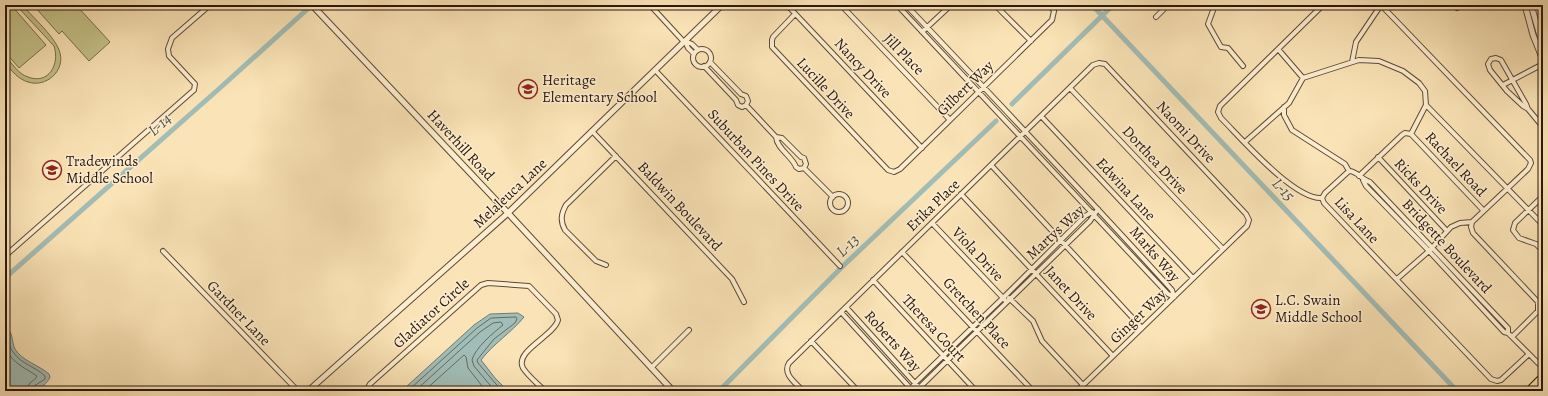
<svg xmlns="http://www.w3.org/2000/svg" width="1548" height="396" viewBox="0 0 1548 396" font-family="Alegreya,serif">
<rect width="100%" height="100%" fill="#fae3b6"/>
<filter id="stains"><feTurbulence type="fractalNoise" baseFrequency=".005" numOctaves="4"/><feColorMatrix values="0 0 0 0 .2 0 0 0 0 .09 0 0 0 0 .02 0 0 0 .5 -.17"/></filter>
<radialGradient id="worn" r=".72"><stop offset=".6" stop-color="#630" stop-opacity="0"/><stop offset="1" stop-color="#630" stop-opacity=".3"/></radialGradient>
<path fill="#c5c189" stroke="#786c4a" d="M5,5H11L46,45L19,68L5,52Z
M16,5H22C32,16 57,39 60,53C65,71 46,88 28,82C18,79 12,71 5,63V56C12,63 18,74 28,77C49,85 60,64 54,46Z
M33,5H76L110,42L89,61L62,31L59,34Z"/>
<path fill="#a1bdb7" stroke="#717b73" d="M518,313L524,317C511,333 494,343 481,360L495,378L508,391H406V387L474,325L490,314Z
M5,327C14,332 11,341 15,349C22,361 39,365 49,374L50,377C44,391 28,391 15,391L5,382Z"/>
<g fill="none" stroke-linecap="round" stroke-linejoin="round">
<path stroke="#666a62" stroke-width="1" d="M5,332C10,337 8,346 13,352C21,364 36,367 45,376V379L34,386L32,391
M5,345C9,362 24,367 37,376L36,378L29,384L27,391
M410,391L411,388L477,328L491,318L516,317L517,319L515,323L494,339L477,360L478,363L502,391
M415,391L480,332L493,323L501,322L503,325C493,333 475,348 472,360L474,366L495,391
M424,391L464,355L466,357L468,368L486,391"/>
<path stroke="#a1bdb7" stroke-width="5" d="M1092,5L1457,391
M1012,104L1113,5
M5,278L221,87L312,5
M719,391L842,267L996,121"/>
<g stroke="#5e4a36" stroke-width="6">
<path id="minor" d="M650,5L684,42
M787,5L922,148
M841,5L950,120
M897,5L1168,294L1174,297
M906,5C995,99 1085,194 1172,290L1174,297
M995,5L1031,41
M1215,5L1208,24L1221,47L1228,48L1243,66
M1381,5L1530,160L1531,163L1528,169L1472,222L1460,223L1451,227L1429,251L1397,279
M1455,5L1457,8
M795,14L773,37L772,40V47L888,170L894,172L900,169L1052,20L1054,11L1050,5
M1156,17L1168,5
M922,32L951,5
M1278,49L1303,78
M693 58a9 9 0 1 1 18 0a9 9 0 1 1-18 0Z
M694,54L688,48L685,41L692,44L698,50
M710,62L741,94L746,96L748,101L746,105
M1352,62L1356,42L1381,5
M704,66L736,100L738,105L742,107L746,105
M655,70L840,266
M1503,85L1543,64
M1070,88L1223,249
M746,105L776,137C777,149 792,156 796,167L799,169L804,168
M1284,107V115L1292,130L1345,164L1349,171
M1528,109L1526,104L1501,60L1496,58L1491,59L1488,64L1490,70L1507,91L1523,106L1528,109L1543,127
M1041,116L1193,278
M592,131L732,279L744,302
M1411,134L1483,210
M1411,134L1426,105
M776,137L782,138L801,157L804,158L806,164L804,168
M1245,142L1289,103L1303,78L1359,60L1379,61L1403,71L1419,83L1425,91L1426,105L1543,225
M1378,157L1447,231
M991,165L1142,328
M804,168L833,197
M1359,176L1402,135L1405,133L1411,134
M1363,180L1366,186L1429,251L1504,332L1508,333L1543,368
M961,194L1113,356
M830 203a9 9 0 1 1 18 0a9 9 0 1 1-18 0Z
M1543,196L1515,223L1513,230L1519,238L1536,244L1543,251
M1322,198L1324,203L1491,379L1497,381L1501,380L1529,354
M1322,198C1294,200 1241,138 1221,118L1218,112L1220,106L1323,5
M1322,198L1325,193L1349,171C1357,171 1361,179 1370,182L1508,328V333
M1472,222L1471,227L1473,233L1538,302V311L1512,337
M932,223L1005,300
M163,251L298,391
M902,252L1033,391
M5,256L194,90L195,84L169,56L168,49L172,38L210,5
M606,265L596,261L565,230C560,221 561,214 566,205L616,156
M873,280L976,391
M1009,298L1033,321L1042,341L1083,385
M846,307L922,391
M841,312L912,390
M811,341L858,391
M651,368L689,330
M911,389L919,388L1090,221L1098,209
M911,389L915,383L1006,295L1085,216L1092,212
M366,391L370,384L481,285L488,283L529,286L556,314L558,320C554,336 514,351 523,368C528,376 538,384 545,391
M803,391C796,383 782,374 789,363L1093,65L1099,63L1105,64L1246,214L1249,220L1247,226L1077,391"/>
</g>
<g stroke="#5e4a36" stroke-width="7">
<path id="tertiary" d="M312,5L508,213L673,391
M1525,5L1533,35L1543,60
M1531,5L1543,46
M308,391L508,213L722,5"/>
</g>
<g stroke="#2a170c" stroke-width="8">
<path id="primary" d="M1528,391L1543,376
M1540,391L1543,388"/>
</g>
<use href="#minor" stroke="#fcedd0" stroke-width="4"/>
<use href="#tertiary" stroke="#fcedd0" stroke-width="5"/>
<use href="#primary" stroke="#fae3b6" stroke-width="6"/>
</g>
<defs>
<g id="school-ring" transform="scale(1)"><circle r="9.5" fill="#fcedd0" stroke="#8f2418" stroke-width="1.5"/><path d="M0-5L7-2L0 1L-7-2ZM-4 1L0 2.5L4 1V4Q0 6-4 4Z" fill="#8f2418"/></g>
</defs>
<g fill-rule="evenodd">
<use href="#school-ring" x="528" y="89"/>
<use href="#school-ring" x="52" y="170"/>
<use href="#school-ring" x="1261" y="309"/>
</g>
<g text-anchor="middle" stroke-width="3" stroke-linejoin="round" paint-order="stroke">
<g font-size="15" fill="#2a170c" stroke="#fcedd0">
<text transform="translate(904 54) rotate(46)" y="5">Jill Place</text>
<text transform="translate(863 68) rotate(47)" y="5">Nancy Drive</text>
<text transform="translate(826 88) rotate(47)" y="5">Lucille Drive</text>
<text transform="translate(965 88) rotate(-44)" y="5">Gilbert Way</text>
<text transform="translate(1186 132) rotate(47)" y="5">Naomi Drive</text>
<text transform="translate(461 145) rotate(47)" y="5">Haverhill Road</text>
<text transform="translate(756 160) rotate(47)" y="5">Suburban Pines Drive</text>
<text transform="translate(1155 160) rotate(47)" y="5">Dorthea Drive</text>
<text transform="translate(1456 164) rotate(47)" y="5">Rachael Road</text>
<text transform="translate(1421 186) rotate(47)" y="5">Ricks Drive</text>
<text transform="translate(1126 189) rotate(47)" y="5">Edwina Lane</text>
<text transform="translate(510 193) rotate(-43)" y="5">Melaleuca Lane</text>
<text transform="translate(933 205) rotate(-44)" y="5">Erika Place</text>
<text transform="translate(680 206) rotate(47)" y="5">Baldwin Boulevard</text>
<text transform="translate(1357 220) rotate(47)" y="5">Lisa Lane</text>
<text transform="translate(1055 232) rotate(-43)" y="5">Martys Way</text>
<text transform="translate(1447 246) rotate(47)" y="5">Bridgette Boulevard</text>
<text transform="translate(978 254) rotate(47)" y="5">Viola Drive</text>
<text transform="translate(1155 254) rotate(49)" y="5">Marks Way</text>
<text transform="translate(1071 293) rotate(47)" y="5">Janet Drive</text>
<text transform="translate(239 313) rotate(46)" y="5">Gardner Lane</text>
<text transform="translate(431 313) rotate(-42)" y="5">Gladiator Circle</text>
<text transform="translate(977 313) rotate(47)" y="5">Gretchen Place</text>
<text transform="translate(1138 316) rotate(-44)" y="5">Ginger Way</text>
<text transform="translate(934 328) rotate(47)" y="5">Theresa Court</text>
<text transform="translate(893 341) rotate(48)" y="5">Roberts Way</text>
</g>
<g font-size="15" fill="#2a170c" stroke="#fcedd0" text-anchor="start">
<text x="542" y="85">Heritage<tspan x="542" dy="17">Elementary School</tspan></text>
<text x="66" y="166">Tradewinds<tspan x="66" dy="17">Middle School</tspan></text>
<text x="1275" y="305">L.C. Swain<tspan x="1275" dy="17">Middle School</tspan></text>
</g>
<g font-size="16" font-style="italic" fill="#545148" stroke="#fcedd0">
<text transform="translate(159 124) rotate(-42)" y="6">L-14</text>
<text transform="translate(1284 189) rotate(47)" y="6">L-15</text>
<text transform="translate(847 245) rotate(-44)" y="6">L-13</text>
</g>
</g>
<rect width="1548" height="396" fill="none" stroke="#fae3b6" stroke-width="20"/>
<rect x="6" y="6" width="1536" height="384" fill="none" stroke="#2a170c" stroke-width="2"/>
<rect x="10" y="10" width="1528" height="376" fill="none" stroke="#2a170c"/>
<rect width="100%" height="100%" filter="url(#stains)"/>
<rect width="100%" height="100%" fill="url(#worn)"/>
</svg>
